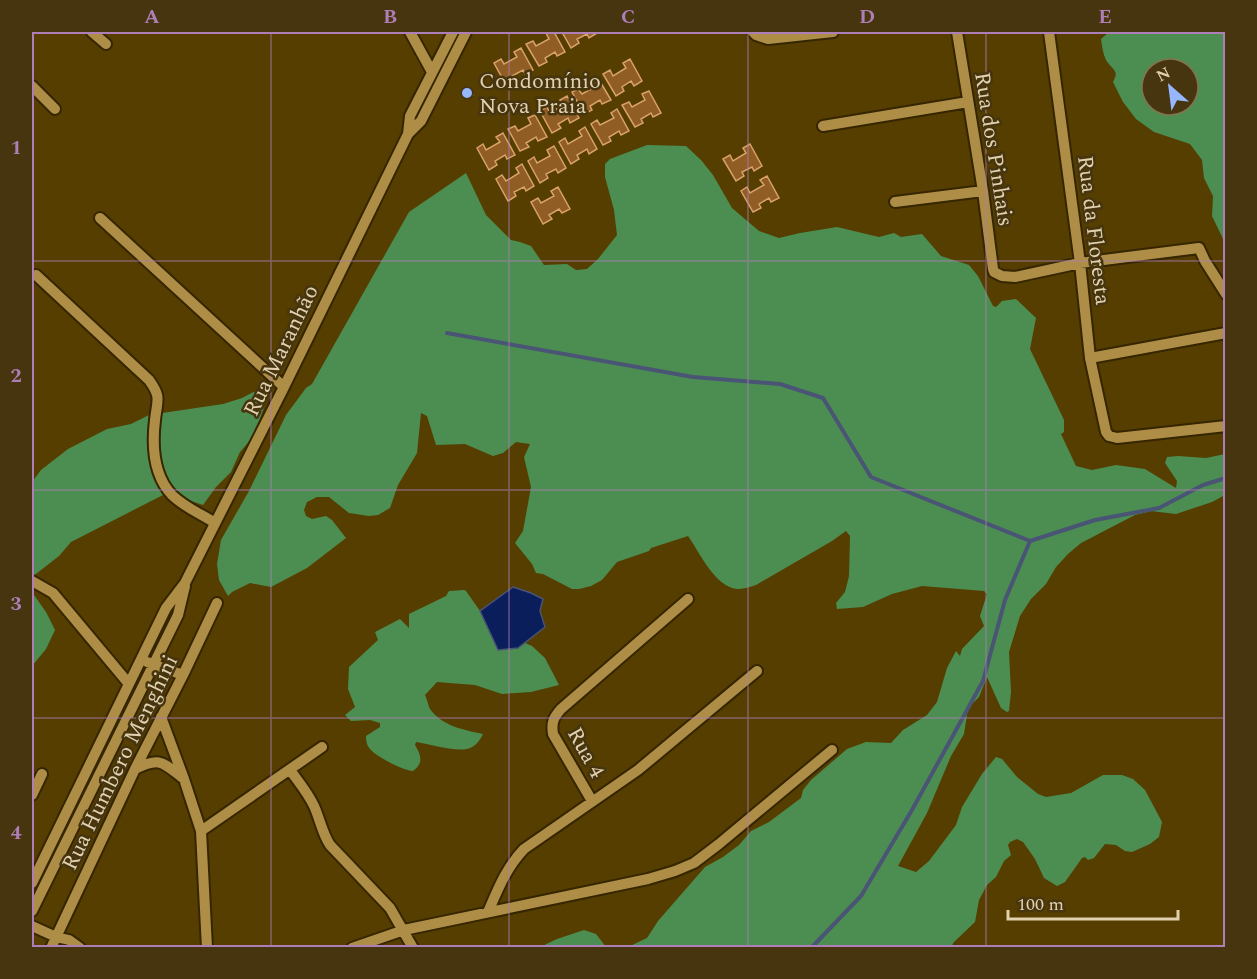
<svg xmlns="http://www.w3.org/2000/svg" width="1257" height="979" viewBox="0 0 1257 979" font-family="Spectral,serif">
<rect width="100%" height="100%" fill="#553e00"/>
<path fill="#4c8e51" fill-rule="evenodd" d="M1109,32H1224C1227,39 1223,45 1226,52L1225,243L1212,216L1213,196L1204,178L1202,160L1190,144L1154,132L1136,119L1123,102L1113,82C1120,70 1112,70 1106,60C1103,54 1102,46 1101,39ZM1152,69H1188V105H1152Z
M647,145L686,146L701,160L713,175L732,208L759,231L779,238L800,233L837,227L879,237L894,233L901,237L922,234L941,256L969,265L978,276L993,306L996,307L1002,301L1016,299L1036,318L1030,349L1064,420V432L1061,434L1076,466L1092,470L1116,465L1145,469L1176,488L1177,481L1165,463L1167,457L1178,456L1206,458L1225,454V495L1212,502L1176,514L1151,511L1135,515L1081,543L1068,554L1056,567L1046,584L1031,599L1020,616L1009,652L1011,692L1009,711L1007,712L1001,708L987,677L979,697L968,708L964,734L951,756L927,813L898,866L916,872L929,861L956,825L962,807L982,774L996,757L1002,759L1017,777L1038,794L1046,797L1071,793L1103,775H1122L1133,779L1145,790L1162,822L1159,837L1150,844L1132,852L1125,851L1116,845L1105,844L1094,858L1088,860L1085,857L1082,858L1065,882L1057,886L1044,878L1035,859L1023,842L1017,839L1010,842L1008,845L1011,855L1004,861L996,877L987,885L979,900L975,922L954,942L951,947H628L647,938L658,921L705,867L723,857L739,845L751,831L769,822L801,798L803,790L811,780L847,749L866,742L891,743L903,730L927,715L937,702L947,668L956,651L960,656L962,649L984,626L980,616L987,594L984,591L922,586L892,594L863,607L837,609L836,603L845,592L849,576L850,536L846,531L832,541L756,585C750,587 744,589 737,589C715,587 700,553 688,536L651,548L649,551L617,562L602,580L591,586L579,589H572L543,574L536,573L532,564L515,543L523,531L531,487L524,457L530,444L516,442L503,453L493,456L465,444L436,445L427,416L421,413L417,453L398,485L390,508L378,515L369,516L349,513L329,497H317L307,502L304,510L306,516L312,519L326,516L332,520L346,538L307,568L271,587L250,583L232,592L228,596L219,580L217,564L221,540L249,491L286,415L306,388L312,384L409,212L466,173L486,215L511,240L520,242L531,246L544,265L567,264L576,270L587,269L598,259L617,235L614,210L605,177V164L610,159Z
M267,385L266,401L260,419L252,438L240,452L231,472L216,487L203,505L185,499L163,495L71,542L59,556L32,577L34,595L46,612L55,630L46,649L32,666V482L41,470L68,449L107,429L131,424L149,415L223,404L242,398Z
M464,590L466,591L492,628L532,646L545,658L559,685L531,692L502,694L475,685L437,682L425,695C427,699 428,705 430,709C442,726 464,730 483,734C480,740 476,746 470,748C458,753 429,744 416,742L415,745C421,755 424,763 413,771C402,770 379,758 371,750C367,746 366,742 366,736L380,727V723L370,720L351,721L345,715L355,707L348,689L349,667L378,640L375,632L400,619L409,628V614L446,596L449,591Z
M584,930L596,934L606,947H540L557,939Z"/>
<path fill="#0a1e5c" stroke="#4a5475" stroke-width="1.5" d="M513,587L531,593L543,599L540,611L545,627L518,648L498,650L480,611Z"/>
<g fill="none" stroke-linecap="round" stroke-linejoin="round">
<path stroke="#4a5475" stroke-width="4" d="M447,333L693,377L780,384L823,398L871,477L1030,541
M810,948L814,945L861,896L912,810L983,681L1005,600L1030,541L1095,520L1159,508L1203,485L1226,478"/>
</g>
<path fill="#905d24" stroke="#d9a26a" stroke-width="1.5" d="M550,32H554L565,52L557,56L555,52L545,58L547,62L539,66L526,44L533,41L536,46L549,39L546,33Z
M562,32H597V33L589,38L587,34L577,39L579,43L571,48Z
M521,48L533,70L525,74L523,70L512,76L515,80L506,85L494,63L501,59L504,64L517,57L514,52Z
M630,59L642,81L634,86L631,81L622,87L624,91L616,96L603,74L610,70L613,76L626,68L623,63Z
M598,78L611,100L602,104L600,100L590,106L592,110L584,114L572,92L578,89L582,94L595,87L592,81Z
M468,87L473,95L467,99L462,90Z
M649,91L661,113L653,117L651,113L641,119L643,123L635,127L622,105L629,102L632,107L645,100L642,94Z
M567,96L579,118L570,123L568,118L558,124L561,128L552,133L540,111L547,107L550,113L563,105L560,100Z
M617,109L629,131L621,135L619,131L609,137L611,141L603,145L591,124L597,120L600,125L614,118L611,113Z
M535,115L547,137L538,141L536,137L526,143L529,147L520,151L508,129L515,126L518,131L531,124L528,118Z
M585,127L597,149L589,154L587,149L577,155L579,159L571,164L559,142L565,138L568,144L582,136L579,131Z
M503,133L515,155L507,159L505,155L495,161L497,165L489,170L477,148L483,144L486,150L500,142L496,137Z
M750,144L762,166L754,171L752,167L742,172L744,176L736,181L723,159L730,155L733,161L746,153L743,148Z
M554,146L566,168L558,173L556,169L546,174L548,178L540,183L528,161L534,157L537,163L550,156L547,150Z
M522,164L534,186L526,191L524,187L514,192L516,196L508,201L496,179L502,175L506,181L519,173L516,168Z
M767,176L779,198L771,202L769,198L759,204L761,208L753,212L741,191L747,187L750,193L764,185L760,180Z
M558,187L570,209L562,213L559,209L549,215L552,219L543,224L531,202L538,198L541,203L554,196L551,191Z"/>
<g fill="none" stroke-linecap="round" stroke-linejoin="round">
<g stroke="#362600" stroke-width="14">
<path id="minor" d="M92,32L106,44
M410,32L432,72
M753,32L756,35L768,39L833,32
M957,32L983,191L993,269L994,272L1002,276L1015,277L1080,263L1199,248L1205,261L1226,294
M1049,32L1080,263L1090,358L1106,432L1109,436L1117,438L1226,426
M32,86L55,109
M823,126L968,102
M408,134L410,116L453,32
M895,202L983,191
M100,218L284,387
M36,275L149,380C162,398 157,400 155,420C152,445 153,475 172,495C184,507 201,514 215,523
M1090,358L1226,333
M32,581L53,593L129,684
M147,662L183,675
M161,717L184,779L201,831L207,948
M135,769C161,756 163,763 184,779
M290,770C298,781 308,793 314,806C320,819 322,833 330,845L390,908L413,948
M32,795L42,774
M592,801L553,734C551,722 554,717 561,709L688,599
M201,831L322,747
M32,883L166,608L185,583L284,387L408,134L421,121L466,32
M32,911L178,615L185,586
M488,912C498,889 506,868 524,849L638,770L757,671
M32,926L56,937L69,940L80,948
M51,948L135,769L183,675L217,603
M352,948L404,930L648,879L675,871L694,863L719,844L832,750"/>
</g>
<use href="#minor" stroke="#ae8e47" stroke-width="10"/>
</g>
<path fill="none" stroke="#ae7eb7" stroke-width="1.5" stroke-opacity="0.55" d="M271,32V948M509,32V948M748,32V948M986,32V948M32,261H1226M32,490H1226M32,718H1226"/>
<circle fill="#96b6fd" stroke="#46350f" stroke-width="2" cx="467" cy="93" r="6"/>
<g text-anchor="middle" stroke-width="5" stroke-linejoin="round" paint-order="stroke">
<g font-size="22" fill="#e1d1af" stroke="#46350f" text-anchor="start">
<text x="479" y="88">Condomínio<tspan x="479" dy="25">Nova Praia</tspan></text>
</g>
<g font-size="22" fill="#e1d1af" stroke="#46350f">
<text transform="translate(995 149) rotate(81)" y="8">Rua dos Pinhais</text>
<text transform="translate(1095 230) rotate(83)" y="8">Rua da Floresta</text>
<text transform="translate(280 350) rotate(-64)" y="8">Rua Maranhão</text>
<text transform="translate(587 752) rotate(61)" y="8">Rua 4</text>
<text transform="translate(119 762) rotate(-64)" y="8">Rua Humbero Menghini</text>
</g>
</g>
<rect width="1257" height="979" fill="none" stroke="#46350f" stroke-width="66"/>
<g transform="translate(1170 87) rotate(332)"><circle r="28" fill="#46350f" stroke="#84734f" stroke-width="1.5"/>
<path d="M0-4.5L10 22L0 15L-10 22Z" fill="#96b6fd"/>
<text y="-9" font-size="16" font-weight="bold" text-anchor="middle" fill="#e1d1af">N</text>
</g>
<path d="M1008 910v9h170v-9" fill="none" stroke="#e1d1af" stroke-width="3"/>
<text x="1017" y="910" font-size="18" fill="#e1d1af" stroke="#46350f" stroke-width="4.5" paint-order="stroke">100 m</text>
<rect x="33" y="33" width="1191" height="913" fill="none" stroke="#ae7eb7" stroke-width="2"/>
<g font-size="20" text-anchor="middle" font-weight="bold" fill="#ae7eb7">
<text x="152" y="23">A</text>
<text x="390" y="23">B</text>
<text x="628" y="23">C</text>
<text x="867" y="23">D</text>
<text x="1105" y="23">E</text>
<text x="16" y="154">1</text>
<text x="16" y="382">2</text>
<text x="16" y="610">3</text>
<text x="16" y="839">4</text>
</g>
</svg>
